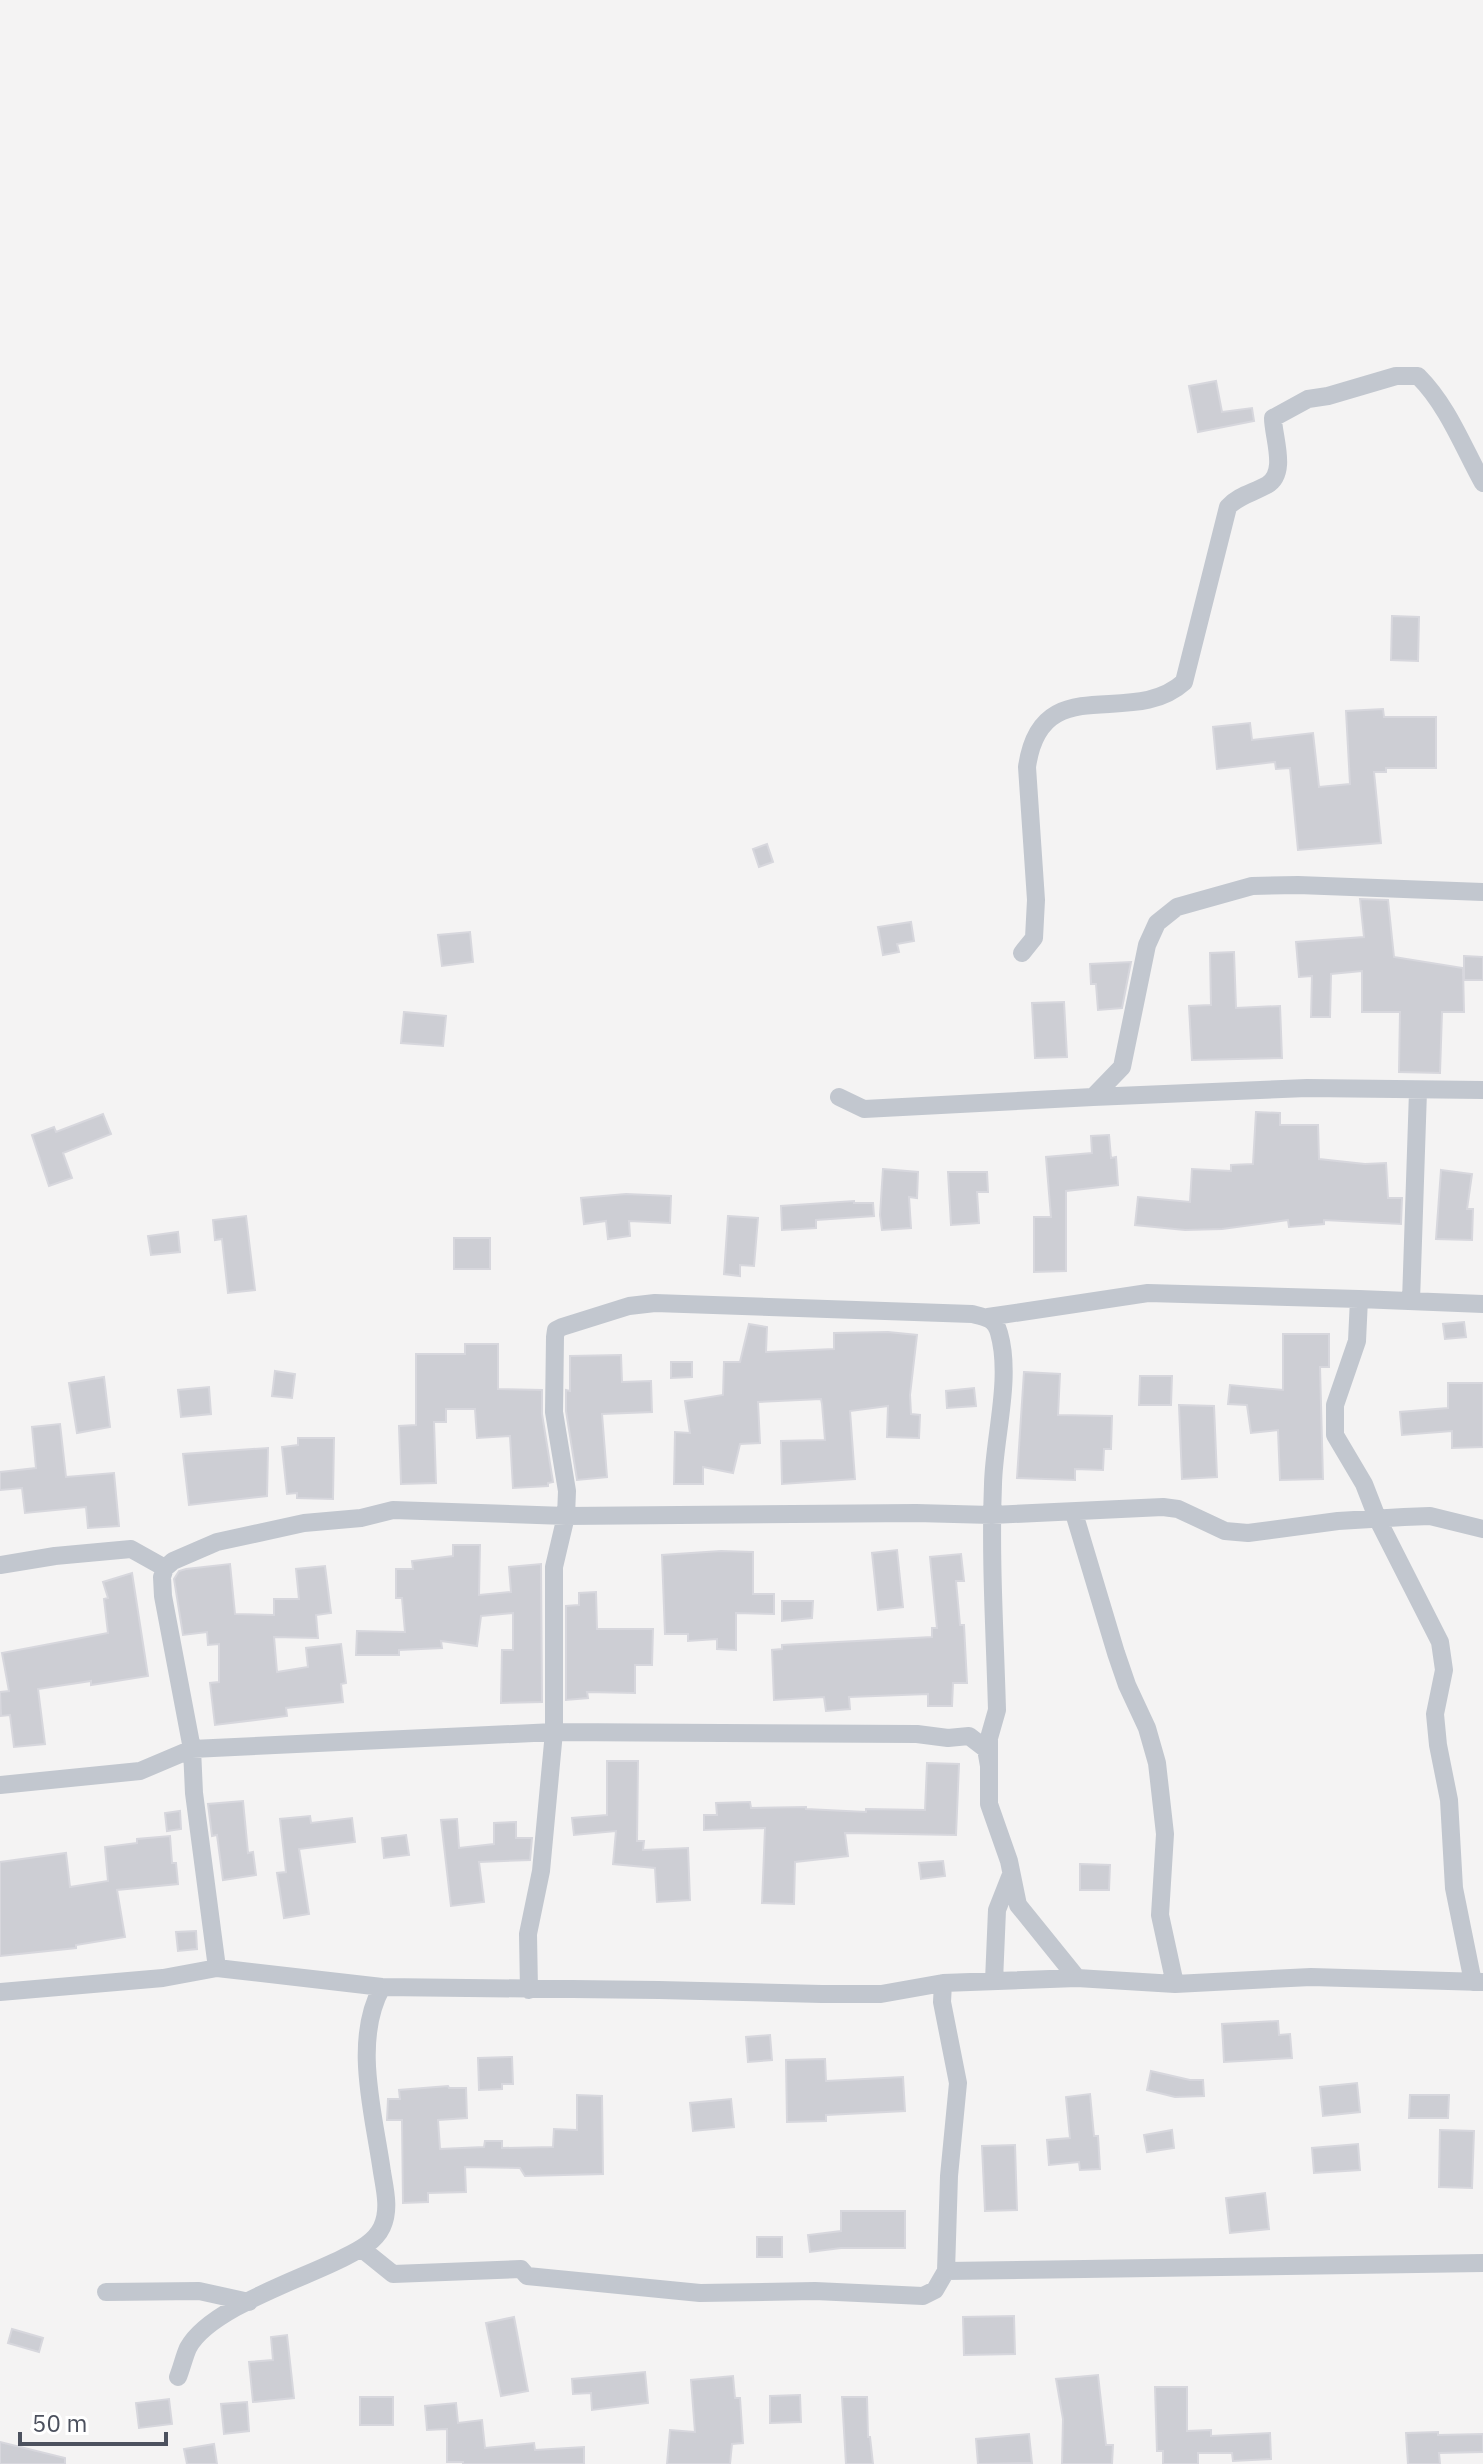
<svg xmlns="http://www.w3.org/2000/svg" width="1483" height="2464" viewBox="0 0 1483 2464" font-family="'IBM Plex Sans',sans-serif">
<rect width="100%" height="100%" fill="#f4f3f3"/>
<path fill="#cdced4" stroke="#d7d7dd" stroke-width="2" d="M1216,381L1222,412L1252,408L1254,421L1198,432L1189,386Z
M1392,616L1419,617L1418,661L1391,660Z
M1383,709L1384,717H1436V768H1386V772H1374L1381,843L1298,850L1290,768L1276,769L1275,762L1217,769L1213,727L1250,723L1252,740L1313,733L1319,787L1350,784L1346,711Z
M767,844L773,862L759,867L753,849Z
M1360,899L1388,900L1394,957L1463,968L1464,1012H1442L1440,1073L1399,1072L1400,1012H1362V971L1331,974L1330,1017H1311L1312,976L1299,977L1296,942L1364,937Z
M911,922L914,941L897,944L899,952L883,955L878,927Z
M470,932L473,962L442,966L438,935Z
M1234,952L1236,1008L1280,1006L1282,1058L1192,1060L1189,1006L1211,1005L1210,953Z
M1464,956L1483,957V980H1464Z
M1131,962L1122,1008L1098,1010L1096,984H1091L1090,964Z
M1064,1002L1067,1057L1035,1058L1032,1003Z
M404,1012L446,1016L443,1046L401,1043Z
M1256,1112L1280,1113V1125H1318L1319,1159L1365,1164L1386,1163L1388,1198H1402L1401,1224L1324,1220V1224L1289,1227L1288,1220L1222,1229L1185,1230L1135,1225L1138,1197L1190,1202L1192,1169L1231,1171V1165L1253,1164Z
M103,1114L111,1134L63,1153L72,1178L49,1186L32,1135L54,1127L56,1132Z
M1109,1135L1111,1158L1116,1157L1118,1185L1066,1191V1271L1034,1272V1217H1051L1046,1157L1092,1153L1091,1136Z
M883,1169L918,1172L917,1198L909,1197L911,1228L882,1230L880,1215Z
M1441,1170L1472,1174L1467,1209H1473L1472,1240L1436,1239Z
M948,1172H987L988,1192H977L979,1223L951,1225Z
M626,1194L671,1196L670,1223L629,1221L630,1236L608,1239L606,1221L584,1224L581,1198Z
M854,1201V1203H873L874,1216L816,1220V1228L782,1230L781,1206Z
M246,1216L255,1290L228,1293L222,1239L215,1240L213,1220Z
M728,1216L758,1218L754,1266L740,1265V1276L724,1274Z
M178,1232L180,1252L151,1255L148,1236Z
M454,1238H490V1269H454Z
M1464,1322L1466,1337L1445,1339L1443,1324Z
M749,1324L767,1327L766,1352L834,1349V1333L888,1332L917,1335L910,1395L911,1414L920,1415L919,1438L887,1437L888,1406L850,1411L855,1479L782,1484L781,1441L825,1440L822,1404L821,1399L758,1402L760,1443L740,1444L733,1473L703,1467V1484H674L675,1432L690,1433L685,1401L723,1395L724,1362H740Z
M1283,1334H1329V1367H1320L1323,1479L1280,1480L1278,1430L1251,1433L1247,1405L1228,1404L1230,1385L1283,1390Z
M465,1344H498V1389L542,1390V1414L553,1482L548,1483V1486L513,1488L510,1436L477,1438L475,1409H446V1422H434L436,1483L401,1484L399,1426L416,1425V1354H465Z
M621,1355L622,1382L651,1381L652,1412L602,1414L607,1477L577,1480L566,1411V1390L570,1391V1356Z
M671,1362H692V1377L671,1378Z
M275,1371L295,1374L292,1398L272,1396Z
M1024,1372L1060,1374L1058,1415L1112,1416L1111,1449H1104L1103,1470L1075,1469V1480L1017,1478Z
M1140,1376H1172L1171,1405H1139Z
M104,1377L110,1427L77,1433L69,1383Z
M1448,1383H1483V1447L1452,1448V1431L1402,1435L1400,1412L1448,1408Z
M209,1387L211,1414L181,1417L178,1390Z
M974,1388L976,1406L947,1408L946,1391Z
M1179,1405L1214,1406L1217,1477L1182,1479Z
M60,1424L66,1477L114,1473L119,1526L88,1528L86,1507L25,1513L22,1488L0,1490V1472L36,1468L32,1427Z
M298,1438H334L333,1499L297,1498V1493L287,1494L282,1447L298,1445Z
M268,1448L267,1496L189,1505L183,1454Z
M453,1545H480L479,1595L511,1592L509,1567L541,1564L542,1702L501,1703L502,1650H513V1613L481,1616L477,1646L441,1641L442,1648L399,1650V1655H356L357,1631L405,1632L402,1598H396V1569H413L412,1561L453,1556Z
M897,1550L903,1607L878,1610L872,1553Z
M721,1551L753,1552V1594H774V1614L736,1613V1650L717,1649V1639L688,1641V1634H665L662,1555Z
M961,1554L964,1581H956L960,1625H964L967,1683H953L952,1706H928V1694L849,1697L850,1709L826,1711L824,1697L774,1700L772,1650L782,1649V1645L932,1637V1628H937L930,1557Z
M230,1564L235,1614L274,1615V1599H299L296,1569L325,1566L331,1613L316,1615L318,1638L274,1637L277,1672L308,1667L306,1648L341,1644L346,1683L341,1684L343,1702L286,1708L287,1716L215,1725L210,1683L219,1682V1644L208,1645L207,1632L183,1635L174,1579L179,1571L186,1569Z
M132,1573L148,1676L91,1685V1681L38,1689L45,1744L14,1747L10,1715L1,1716L0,1692L9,1691L2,1653L108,1633L104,1599L108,1598L103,1582Z
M596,1592L597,1629H653L652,1665H635V1693L587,1692L588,1698L566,1700V1606L579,1605V1593Z
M782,1601H813L812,1618L782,1621Z
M607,1761H638L637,1841H644L643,1850L688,1848L690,1900L657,1902L655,1868L613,1864L616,1831L574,1835L572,1818L607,1815Z
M927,1763L959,1764L956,1835L845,1833L848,1856L795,1862L794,1904L762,1903L765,1828L704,1830V1815H717L716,1803L750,1802L751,1808L806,1807V1809L866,1812V1809L925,1810Z
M243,1801L248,1853L253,1852L256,1875L223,1880L217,1835L212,1836L208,1804Z
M180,1811L181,1829L167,1831L165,1813Z
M310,1816L311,1823L352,1818L355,1842L299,1849L309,1914L284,1918L277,1873L286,1872L280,1819Z
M457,1819L459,1848L494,1844V1823L516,1822V1838H532L530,1860L479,1862L484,1902L451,1906L441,1820Z
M406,1835L409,1855L384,1858L382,1838Z
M170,1836L172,1863H176L178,1884L117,1890L125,1937L76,1945V1948L0,1956V1862L66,1853L70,1887L108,1881L105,1847L137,1843V1839Z
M943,1861L945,1876L921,1879L919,1863Z
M1080,1864L1110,1865L1109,1890H1080Z
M196,1931L197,1949L178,1951L176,1932Z
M1278,2021L1279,2035L1290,2034L1292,2058L1224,2062L1222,2024Z
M770,2035L772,2060L748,2062L746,2037Z
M512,2057L513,2084H502V2089L479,2090L478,2058Z
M825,2059L826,2081L903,2077L905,2111L826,2115V2121L787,2122L786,2060Z
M1151,2071L1190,2080H1203L1204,2096L1175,2097L1147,2090Z
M1357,2083L1360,2112L1323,2116L1320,2087Z
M448,2086L449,2088H466L467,2118L438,2120L440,2149L484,2147L485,2141H502V2148L553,2147L554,2129L577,2130V2095L602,2096L603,2174L525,2176L520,2168L465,2167L466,2192L428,2193V2202L403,2203L402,2120H387L388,2099H400L399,2090Z
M1090,2094L1094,2136H1098L1100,2169L1080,2170L1079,2162L1049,2165L1047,2140L1070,2138L1066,2097Z
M1410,2095H1449L1448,2118H1409Z
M731,2099L734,2127L693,2131L690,2103Z
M1172,2130L1174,2148L1147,2152L1144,2135Z
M1440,2130L1474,2131L1472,2188L1439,2187Z
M1358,2144L1360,2170L1314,2173L1312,2148Z
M1015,2145L1017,2210L985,2211L982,2146Z
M1265,2193L1269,2229L1230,2233L1226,2198Z
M841,2211H905V2248H841L810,2252L808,2235L841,2231Z
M757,2237H782V2257H757Z
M1014,2316L1015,2354L964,2355L963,2317Z
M514,2317L528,2391L501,2396L486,2323Z
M12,2329L43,2338L39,2352L8,2343Z
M287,2335L294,2398L253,2402L249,2362L273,2360L271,2337Z
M645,2372L648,2403L592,2410L591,2393L573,2394L572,2379Z
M1098,2375L1106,2445H1113L1112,2464H1062L1063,2419L1056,2379Z
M733,2376L735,2398H740L743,2443L732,2444L730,2464H667L670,2430L695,2432L691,2380Z
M1155,2387H1187V2431L1211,2430V2436L1270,2433L1271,2459L1233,2461L1232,2453H1198V2464H1163V2451H1157Z
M800,2395L801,2422L770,2423V2396Z
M360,2397H393V2425H360Z
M842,2397H867L868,2437H870L873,2464H846Z
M169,2399L172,2424L139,2428L136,2403Z
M247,2402L249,2431L224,2434L221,2404Z
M456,2403L458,2423L482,2420L485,2448L534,2443L535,2450L584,2447V2464H463V2462H447V2429L427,2430L425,2406Z
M1438,2432V2435L1483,2434V2452L1439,2453L1440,2464H1408L1406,2433Z
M1029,2434L1032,2463L978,2464L976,2439Z
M0,2442L65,2458V2464H0Z
M214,2444L217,2464H187L184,2449Z"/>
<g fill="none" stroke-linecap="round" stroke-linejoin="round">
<path stroke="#c2c7cf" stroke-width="18" d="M1022,953L1034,938L1036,900L1027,767C1041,667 1131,730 1184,682L1228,507C1239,495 1253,493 1267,485C1288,473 1273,437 1273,418L1308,399L1328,396L1396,376H1418C1448,406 1463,447 1483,483
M839,1097L864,1109L1093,1097L1122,1067L1147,945L1157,923L1177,907L1252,886L1298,885L1483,892
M1093,1097L1307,1088L1483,1090
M1411,1301L1418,1091
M988,1317L1148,1293L1359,1299
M1074,1513L1116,1653L1127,1685L1147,1728L1157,1763L1165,1834L1160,1915L1175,1984
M0,1565L55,1556L131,1549L165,1568
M0,1785L140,1771L192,1749L554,1732L917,1734L948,1738L969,1736L986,1749L989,1766V1804L1009,1861L1018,1905L1077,1978
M217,1968L194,1793L192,1749L163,1596L162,1577L165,1568L173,1561L217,1542L304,1523L361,1518L393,1510L566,1516L916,1513L992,1515L1163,1507L1178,1509L1225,1531L1248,1533L1338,1521L1404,1517L1430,1516L1483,1529
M994,1981L997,1910L1010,1877
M1473,1982L1454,1888L1449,1800L1438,1745L1435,1714L1444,1670L1440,1642L1378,1520L1364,1484L1335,1435V1405L1357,1341L1359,1299L1483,1304
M529,1990L528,1934L541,1871L554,1732V1567L566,1516L567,1491L554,1412L555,1337L556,1330L562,1327L629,1306L655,1303L972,1314C985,1317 995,1318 999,1333C1012,1378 994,1438 993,1484C990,1559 995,1635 997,1710L989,1738V1766
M0,1992L163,1978L217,1968L382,1987L659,1990L822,1994H881L943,1983L1077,1978L1175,1984L1311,1977L1483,1982
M362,2249L393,2274L521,2269L527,2276L700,2293L815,2291L923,2296L935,2290L946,2271L949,2176L958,2083L942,2002L943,1983
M946,2271L1483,2263
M106,2292L199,2291L249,2302
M178,2377C182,2367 184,2357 188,2348C209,2308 305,2278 345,2257C359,2250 375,2242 382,2227C390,2210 385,2190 382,2172C374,2114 352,2041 382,1987"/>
</g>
<path d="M20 2432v12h146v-12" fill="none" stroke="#4c515e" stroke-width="4"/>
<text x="32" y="2432" font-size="24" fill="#4c515e" stroke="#ffffff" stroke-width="6" paint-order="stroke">50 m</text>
</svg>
